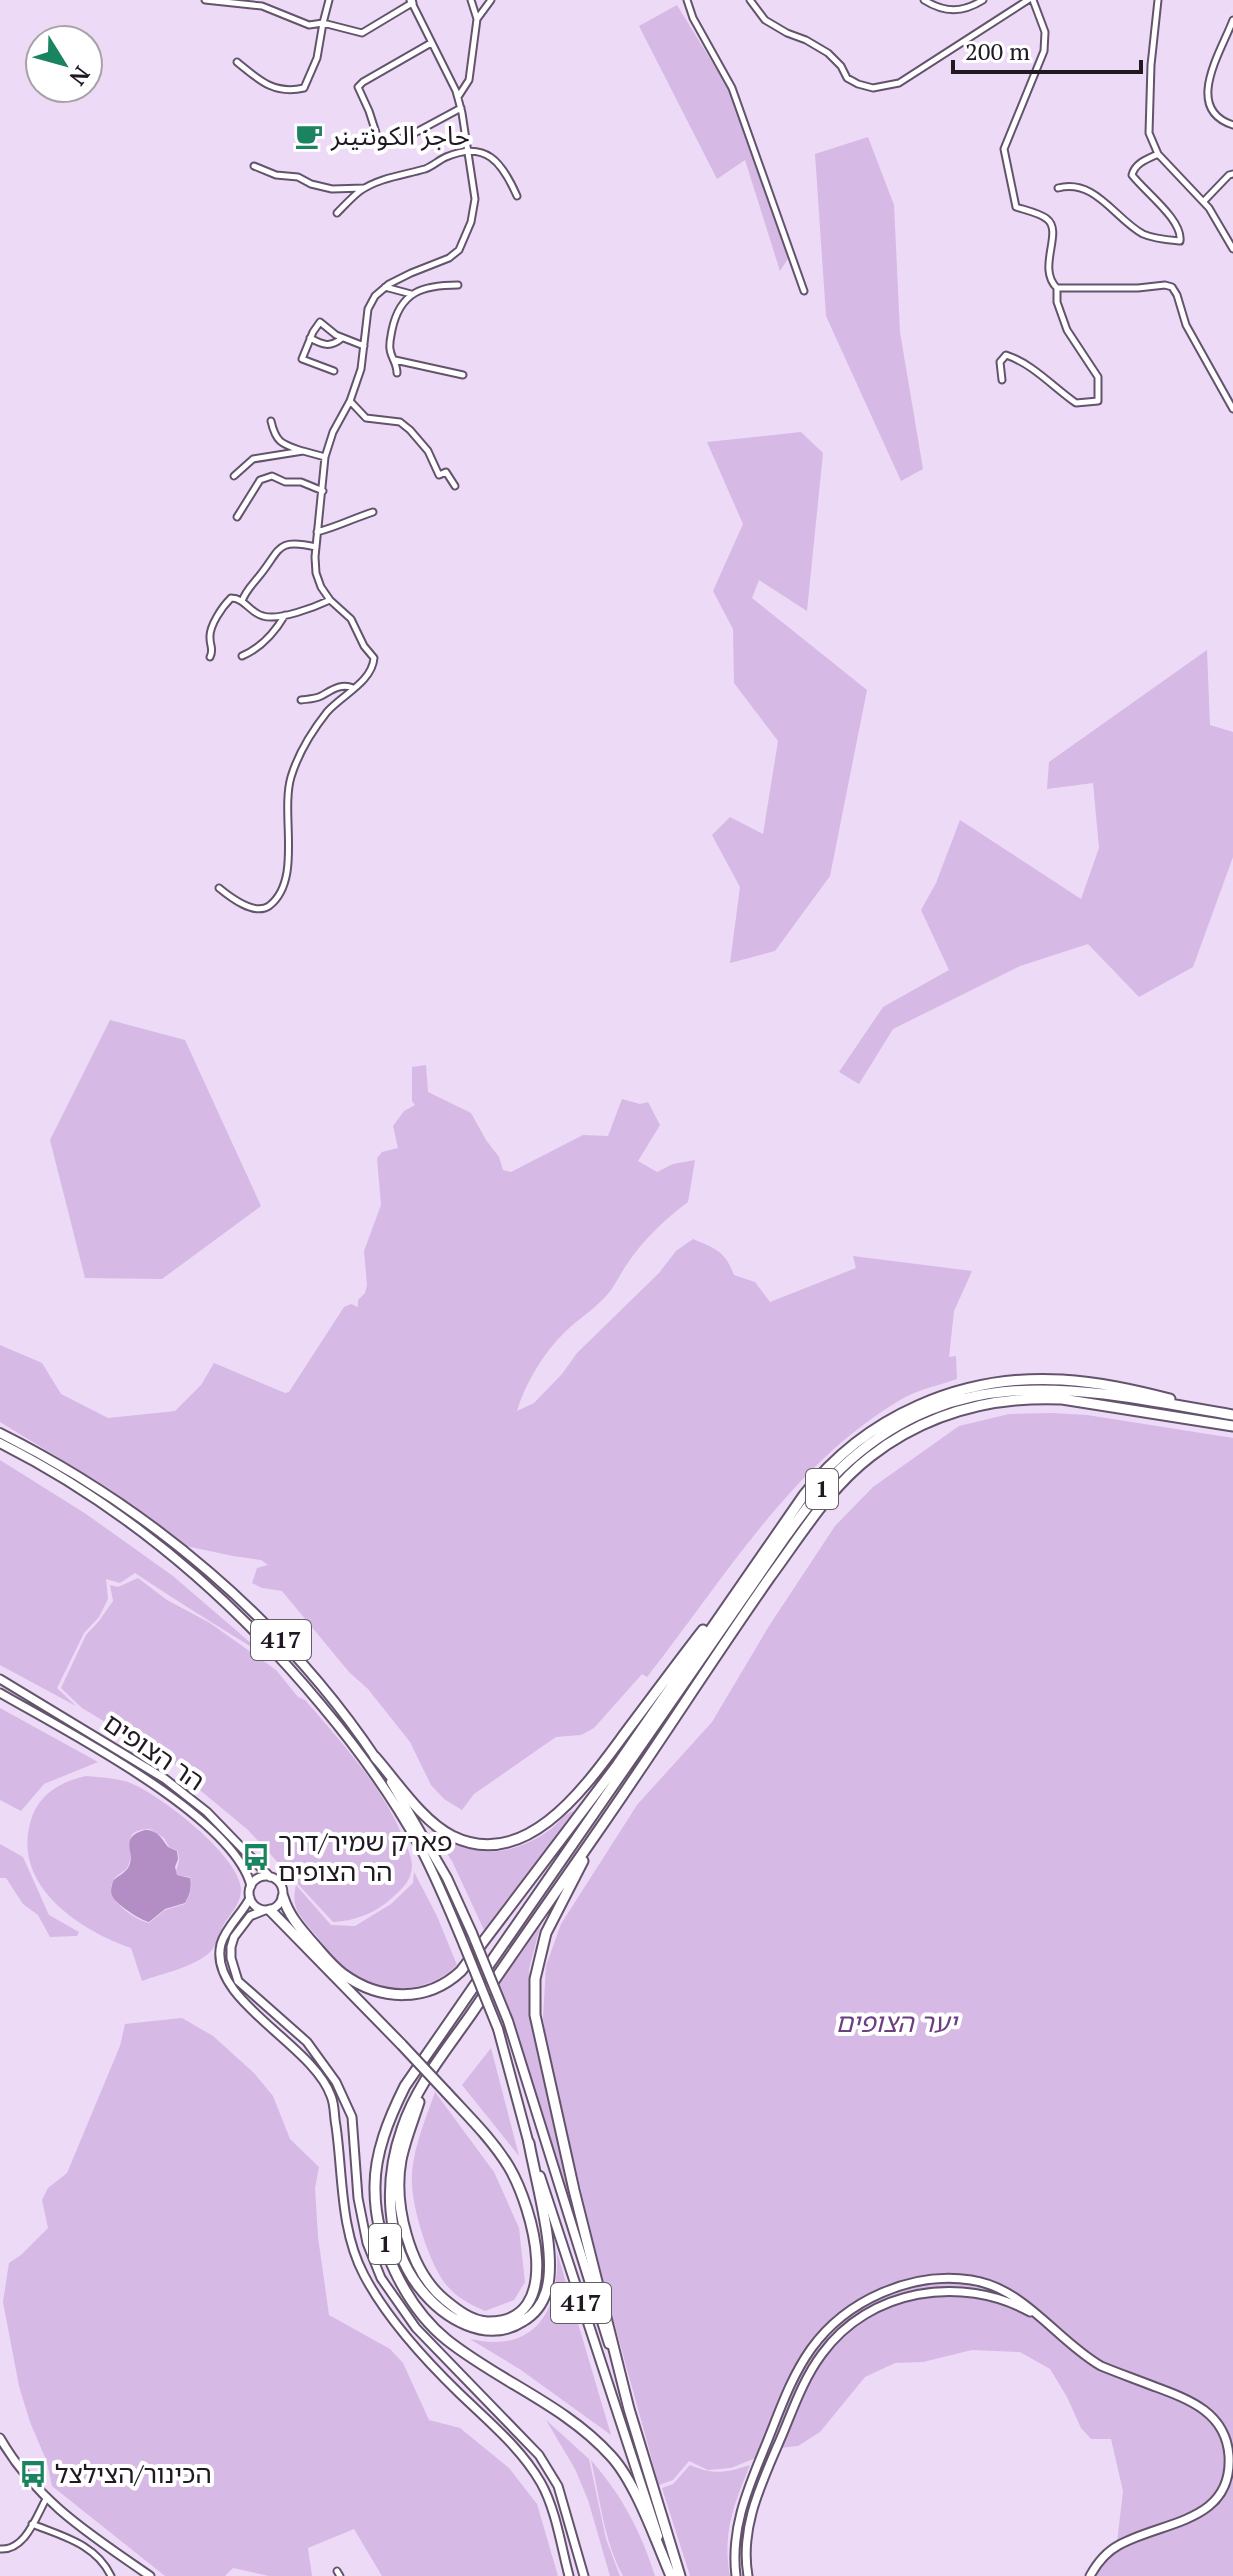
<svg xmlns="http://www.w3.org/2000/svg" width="1233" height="2576" viewBox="0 0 1233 2576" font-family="'PT Serif','Noto Sans Arabic','Noto Sans Hebrew',serif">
<rect width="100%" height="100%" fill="#eddaf7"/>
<path fill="#d6b9e5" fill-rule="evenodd" d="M677,5L745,116L792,252L780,271L745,160L717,179L639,26Z
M868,137L894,205L900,332L923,469L901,481L826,316L815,154Z
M801,432L823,453L807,611L759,580L752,598L867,690L830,876L775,951L730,963L740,887L712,835L730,817L763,834L778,741L734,683L733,629L713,591L743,524L707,442Z
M1207,650L1210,725L1233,732V857L1193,967L1139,997L1088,944L1020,966L893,1029L859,1084L839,1072L883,1007L949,970L921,910L936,883L960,820L1081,899L1099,848L1093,783L1047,789L1049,762Z
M110,1020L185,1040L261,1206L162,1279L85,1278L50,1140Z
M426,1065L428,1092L471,1113L486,1140L499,1157L503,1170L511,1172L583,1135L608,1136L622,1099L640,1104L648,1102L660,1125L638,1161L657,1172L673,1164L695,1160L688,1202C664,1220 644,1239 627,1264C620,1274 615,1286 607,1295C594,1310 578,1319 565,1332C544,1352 525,1384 517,1411L534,1403L562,1374L577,1353L659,1273L676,1251L693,1239C716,1249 725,1251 734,1275L755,1282L770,1302L856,1268L853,1256L972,1271L954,1311L949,1357L956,1356L957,1379C939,1385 917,1390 900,1400C791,1465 724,1579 647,1677L642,1674L594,1728L581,1735L556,1737L474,1794L462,1810L444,1799L431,1785L410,1742L368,1689L349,1672L282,1591L262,1588L252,1583L257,1568L268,1565L261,1560L233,1556L186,1546L107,1487L0,1422V1345L42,1363L61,1394L108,1418L175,1411L201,1385L214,1363L285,1393L289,1392L344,1307L351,1304L358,1307V1300L365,1293L367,1285L364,1251L381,1205L377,1158L382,1152L398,1148L393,1126L404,1111L415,1105L412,1101V1067Z
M1052,1413L1087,1415L1233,1438V2576H1096L1117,2542L1123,2491L1111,2439H1091L1081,2428L1067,2397L1050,2369L1020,2352L972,2350L923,2362L895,2363L865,2377L820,2432L798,2446L780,2448L731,2468L708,2470L689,2461L673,2480L659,2485L609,2304L550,2064L543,2018L546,1966L561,1924L637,1805L712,1722L769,1626L835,1526L873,1487L959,1426L1009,1414Z
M0,1460L86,1514L173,1576L266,1656C222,1629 178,1602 135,1573L120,1583L106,1579L108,1599L99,1617L84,1633L57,1688L76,1706L0,1665Z
M138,1578L167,1600L210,1623L276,1670L298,1697L305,1700C342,1743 384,1788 405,1842C408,1850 412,1858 412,1866C411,1880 404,1887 394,1896C377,1913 355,1921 333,1922L248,1830L183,1776L185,1770L82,1708L61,1688L86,1635L99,1621L113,1601L110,1585L118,1587Z
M0,1708L98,1762L44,1784L21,1811L0,1800Z
M86,1776C100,1777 114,1778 128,1782C158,1793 239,1855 241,1889C241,1905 230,1913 223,1926C218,1935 217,1946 209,1953C192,1968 163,1973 142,1981L131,1948C79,1930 11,1885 31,1820C39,1794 60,1782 86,1776ZM150,1829L164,1838L169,1847L178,1851L179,1860L176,1872L177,1875L190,1877C193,1888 190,1894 185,1904L165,1910L149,1923C133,1919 102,1898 114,1879C118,1873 125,1873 128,1866C136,1851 117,1830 150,1829Z
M575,1811L484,1930L452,1861L430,1829C470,1859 509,1859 551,1829C560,1822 564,1813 575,1811Z
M0,1844L23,1857L49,1915L79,1932L77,1936L50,1937L38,1915L23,1904L6,1878H0Z
M414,1872L437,1916L457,1965C430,1992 386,1996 354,1975C338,1965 326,1948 315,1934C301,1917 290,1909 296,1885L331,1925L355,1926L391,1904L413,1883Z
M542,1920L529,1969L532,2015L541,2063L596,2288L499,1984Z
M182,2018L213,2036L254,2073L273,2096L290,2139L319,2167L315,2188L318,2237L329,2315L390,2349L403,2363L429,2420L460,2428L509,2468L537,2504L558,2576H382L354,2529L308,2548L312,2576H269L233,2568L225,2576H165L52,2486L47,2462L30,2422L19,2386L3,2302L9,2263L21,2255L48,2228L42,2200L48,2188L67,2173L120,2046L125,2024Z
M491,2048L519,2156L462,2085Z
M435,2092L494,2172L519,2228L525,2282L514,2300L485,2311C472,2305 459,2299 449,2288C430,2268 410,2204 412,2176C413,2148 426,2118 435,2092Z
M557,2252L611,2435L521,2370L470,2339C535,2354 560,2311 557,2252Z
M546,2420L589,2459L606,2539L620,2576H610L588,2500L575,2469Z
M591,2460C623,2497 640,2530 655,2576H623C604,2542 600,2498 591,2460Z
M690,2465C713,2475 726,2473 750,2465C734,2504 722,2533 730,2576H690L662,2488L673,2484Z"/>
<path fill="#b28ec4" d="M145,1830C158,1830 161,1838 168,1847L177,1851L178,1859L175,1867L177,1875L190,1878C192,1888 190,1894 185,1903L165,1909L149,1922C140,1920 114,1903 112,1895C110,1890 112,1886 113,1881C117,1876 124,1874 128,1868C138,1853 116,1838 145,1830Z"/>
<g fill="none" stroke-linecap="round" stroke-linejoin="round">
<g stroke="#63536c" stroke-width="9">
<path id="street" d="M205,0L262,6L309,25L323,23L317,58L304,88C274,95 259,80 237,62
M471,0L477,19
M687,0L693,18L732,88L804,291
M750,0L765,20L787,33L806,40L828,53L841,66L847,78L858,84L873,88L899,83L1028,0
M924,0C945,13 962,13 983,0
M1033,0L1045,32L1044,51L1004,149L1016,207C1025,210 1040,213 1047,219C1064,232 1036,268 1057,288H1138L1165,285L1172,287L1177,295L1186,325L1233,409
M1158,0L1151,65L1149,133L1158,154L1209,208L1233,249
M1233,20C1221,52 1183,109 1233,125
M431,43L363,82L358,87L369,111L380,145L409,136L461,108
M458,97L469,80L477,19L491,0
M254,166L276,175L298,177L311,184L332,189L364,188
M1058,188C1095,178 1115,219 1143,234C1154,239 1169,240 1180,241C1183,220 1145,192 1132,175C1135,163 1147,159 1158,154
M1204,201L1229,175L1233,174
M337,213C344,206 352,197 360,191C378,178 404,175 425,169C433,166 439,160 446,157C486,140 502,162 517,196
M385,287L411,294
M310,338C323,345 330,348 342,338
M395,360L463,375
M334,371L302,359L313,332L320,322L336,335L364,346
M397,373C397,363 391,358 390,349C389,343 391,336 392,330C400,292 422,285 458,285
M1002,380L1000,362L1006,355C1033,364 1053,387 1076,403L1098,401V377L1067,330L1057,302V288
M350,401L366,418L400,422L410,430L428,451L439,475L446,472L455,486
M271,421C276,443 282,444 302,451
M234,476L253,459L303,451L325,457
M237,517L260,480L272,476L285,482H301L323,491
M317,532C337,527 354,518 373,512
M242,601C246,590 253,584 260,575C281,549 276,538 316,547
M242,656C261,648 275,632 285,615
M210,657C214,649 210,647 210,638C209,626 222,607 231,598C245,598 250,613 263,616C279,621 315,607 330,600
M301,700C308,699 315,699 321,696C332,690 341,683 353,688
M219,888C230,897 254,916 269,906C303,880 280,815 291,777C298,754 312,731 327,712C342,695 372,682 374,658L364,646L351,619L330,600L321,587L316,573L315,557L325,457L333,432L350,401L361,369L368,309L375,296L389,284L411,273L449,258L459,250L471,222L475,199L462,113L456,91L412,3L362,33L323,23L329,0
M32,2524C62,2536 96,2544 111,2576
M0,2549C25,2551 36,2517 46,2499
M337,2571L340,2576"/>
</g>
<g stroke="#63536c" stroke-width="11">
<path id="secondary" d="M411,0L412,3
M0,1679L165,1779L207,1812L270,1877
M0,1693C62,1729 234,1816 251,1886
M249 1893a17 17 0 1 1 34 0a17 17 0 1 1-34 0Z
M250,1898C242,1914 226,1927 221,1944C207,2000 313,2044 331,2096C335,2105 334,2117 336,2126C343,2175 340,2230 364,2275C387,2319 424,2359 459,2393C488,2421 521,2448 541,2483C556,2510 561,2546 569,2576
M265,1910L250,1916L234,1937L231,1947V1958L238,1981L307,2042L336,2082L352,2117L358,2198L367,2243L381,2278L416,2328L539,2455L558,2486L584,2576
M0,2438C37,2502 91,2535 150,2576
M736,2576C730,2527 749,2486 767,2442C780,2410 791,2377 811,2349C846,2300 912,2271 971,2280C1025,2288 1056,2340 1101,2366C1118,2373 1135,2379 1153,2386C1188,2399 1226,2412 1229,2456C1233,2523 1162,2521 1119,2545C1106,2552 1097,2563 1090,2576
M748,2576C740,2530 759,2489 777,2447C791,2416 801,2382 822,2354C869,2289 961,2274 1030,2312"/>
</g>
<g stroke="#63536c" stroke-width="12">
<path id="primary" d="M0,1433C150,1508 284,1621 377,1760
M0,1443C125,1506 233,1599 322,1706C358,1749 392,1796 419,1845C436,1877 450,1911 464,1945
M391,1782L447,1878L472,1933
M508,2021L609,2344
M498,2029L530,2148
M540,2176L658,2536"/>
</g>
<g stroke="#63536c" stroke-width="13">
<path id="highway" d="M375,1757C397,1782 422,1821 452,1836C529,1874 590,1780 629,1728C654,1695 678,1662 703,1630
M583,1861L546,1933L535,1979V2015L574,2190L629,2409L680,2576
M283,1897C289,1916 300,1928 313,1943C322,1953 331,1965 343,1974C380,2001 427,2003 461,1971L615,1768L804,1495C865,1416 962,1374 1062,1380C1099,1382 1134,1390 1170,1399
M270,1910L402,2045
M419,2102C413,2121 405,2140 401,2160C393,2204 409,2271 445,2300C457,2310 471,2321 487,2322C567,2324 532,2206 509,2167C492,2139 468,2116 446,2092
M529,2143C536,2182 558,2256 546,2292C542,2305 535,2314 523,2321C486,2345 443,2318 419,2287C385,2243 384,2180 402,2129C416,2086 447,2049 472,2013C516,1948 561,1885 605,1821C661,1740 714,1657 770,1577C801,1535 829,1488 871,1456C927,1413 992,1396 1062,1399L1233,1426
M671,2576C656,2541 636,2483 611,2456C565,2405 500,2382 447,2340C406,2307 375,2243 375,2190C374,2154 389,2118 405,2086L786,1536C805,1510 824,1483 849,1461C967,1356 1094,1392 1233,1415"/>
</g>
<use href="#street" stroke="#fff" stroke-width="5"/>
<use href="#secondary" stroke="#fff" stroke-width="7"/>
<use href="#primary" stroke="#fff" stroke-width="8"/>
<use href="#highway" stroke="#fff" stroke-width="9"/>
<g stroke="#63536c" stroke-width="12" stroke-linecap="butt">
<path id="primary-bridge" d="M472,1933L508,2021
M464,1945L498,2029"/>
</g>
<g stroke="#63536c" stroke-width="13" stroke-linecap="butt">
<path id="highway-bridge" d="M402,2045L446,2092"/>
</g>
<use href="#primary-bridge" stroke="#fff" stroke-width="8"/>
<use href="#highway-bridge" stroke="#fff" stroke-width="9"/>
</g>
<defs>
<g id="cafe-bare" transform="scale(2.16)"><path d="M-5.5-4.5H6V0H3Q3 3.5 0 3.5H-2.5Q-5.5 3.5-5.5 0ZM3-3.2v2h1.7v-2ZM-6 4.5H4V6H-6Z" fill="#1a835f" stroke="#fff" stroke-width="2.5" paint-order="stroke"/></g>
<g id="bus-bare" transform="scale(2.16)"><path d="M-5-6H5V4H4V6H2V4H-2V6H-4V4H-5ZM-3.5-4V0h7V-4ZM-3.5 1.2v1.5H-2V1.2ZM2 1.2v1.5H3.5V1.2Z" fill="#1a835f" stroke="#fff" stroke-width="2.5" paint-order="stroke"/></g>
</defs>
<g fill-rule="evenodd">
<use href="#cafe-bare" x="309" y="136"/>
<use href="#bus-bare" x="256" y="1857"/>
<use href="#bus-bare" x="33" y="2474"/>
</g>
<g text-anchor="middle" stroke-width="8" stroke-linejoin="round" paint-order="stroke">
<g fill="#fff" stroke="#635e65" stroke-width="2">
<rect x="806" y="1469" width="32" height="40" rx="6"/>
<rect x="251" y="1620" width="60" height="40" rx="6"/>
<rect x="369" y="2224" width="32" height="40" rx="6"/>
<rect x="551" y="2283" width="60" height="40" rx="6"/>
</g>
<g font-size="24" font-weight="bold" fill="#201923">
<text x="822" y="1497">1</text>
<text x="281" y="1648">417</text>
<text x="385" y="2252">1</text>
<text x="581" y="2311">417</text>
</g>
<g font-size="26" fill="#201923" stroke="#fff" text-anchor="start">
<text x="331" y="145">حاجز الكونتينر</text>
<text x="278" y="1851">פארק שמיר/דרך<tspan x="278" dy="30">הר הצופים</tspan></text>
<text x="55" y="2483">הכינור/הצילצל</text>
</g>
<g font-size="26" fill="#201923" stroke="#fff">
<text transform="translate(154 1752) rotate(34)" y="9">הר הצופים</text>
</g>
<g font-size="26" font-style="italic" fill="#6c3e82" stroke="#fff">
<text x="896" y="2032">יער הצופים</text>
</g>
</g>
<g transform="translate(64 64) rotate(127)"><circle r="38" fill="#ffffff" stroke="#a6a3a7" stroke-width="2"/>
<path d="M0-6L14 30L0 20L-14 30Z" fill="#1a835f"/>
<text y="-12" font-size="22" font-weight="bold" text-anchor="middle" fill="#201923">N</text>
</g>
<path d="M953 60v12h188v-12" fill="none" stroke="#201923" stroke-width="4"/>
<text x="965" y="60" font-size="24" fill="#201923" stroke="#ffffff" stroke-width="6" paint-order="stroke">200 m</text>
</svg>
